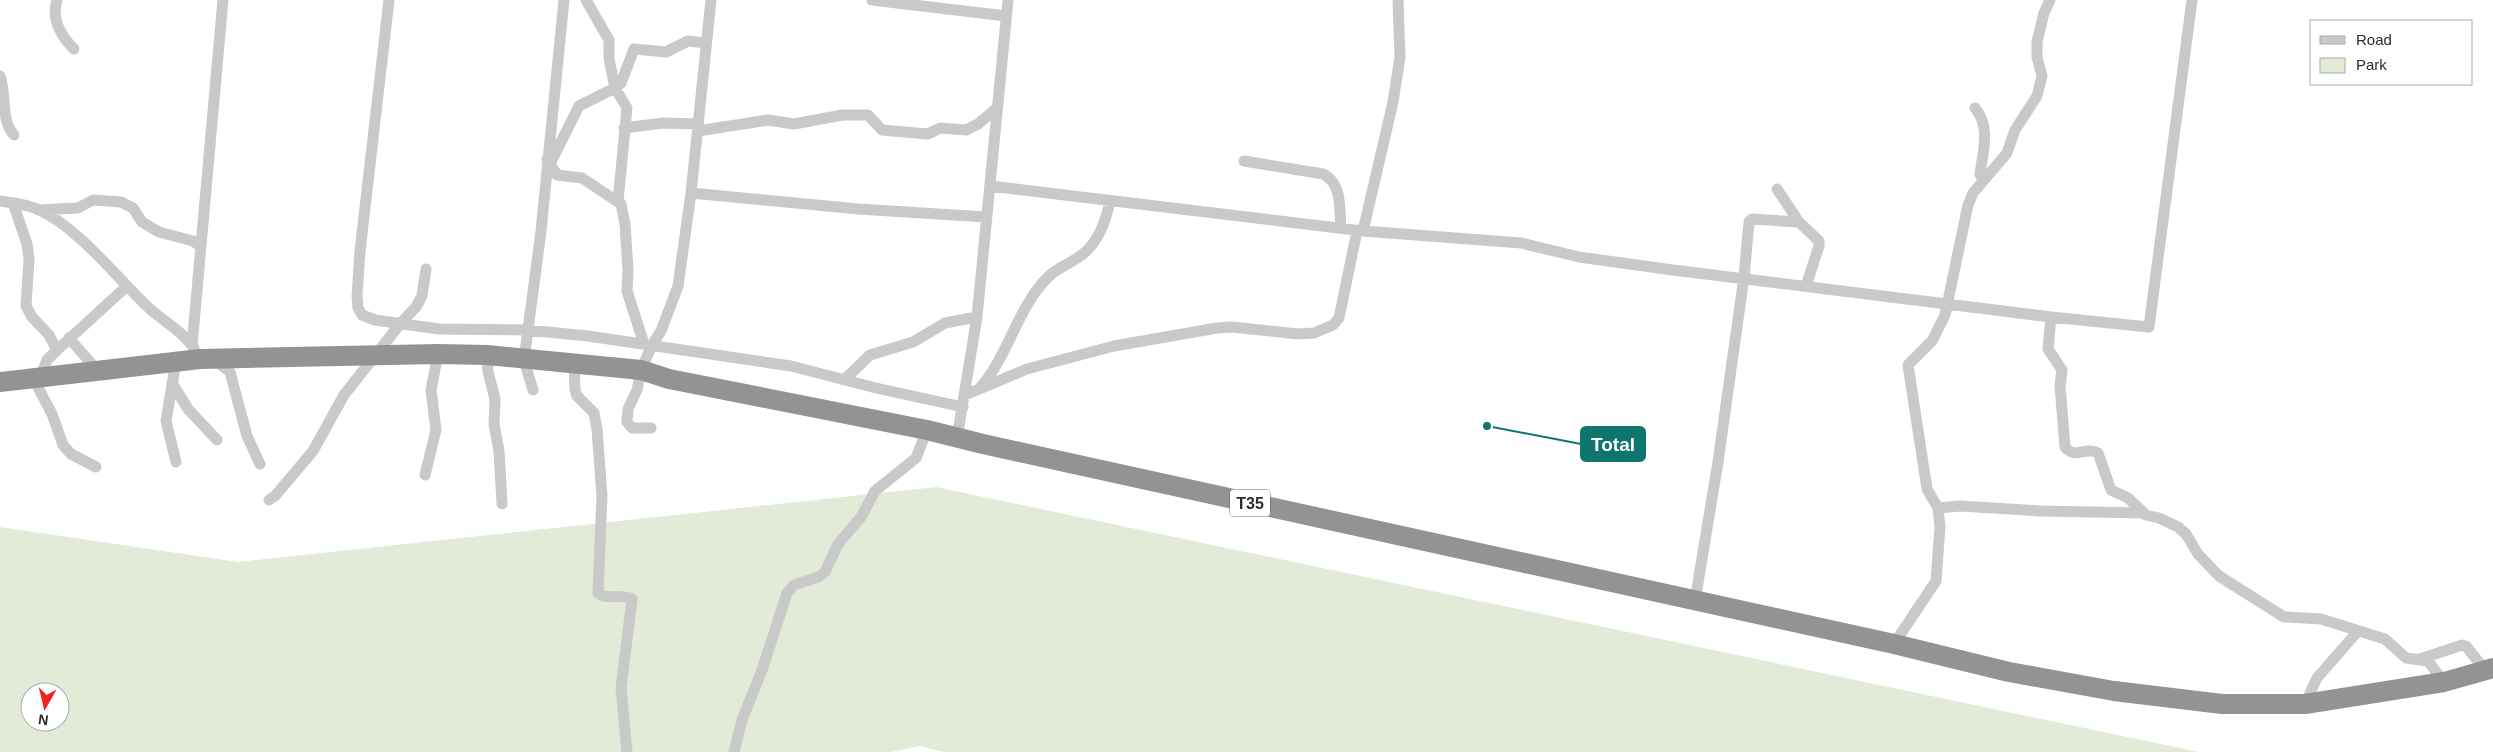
<svg xmlns="http://www.w3.org/2000/svg" width="2493" height="752" viewBox="0 0 2493 752" font-family="Helvetica,sans-serif">
<rect width="100%" height="100%" fill="#fff"/>
<path fill="#e1ebd8" fill-rule="evenodd" d="M936,487L2199,752H944L920,746L891,752H0V527L238,562ZM30,692H60V722H30Z"/>
<g fill="none" stroke-linecap="round" stroke-linejoin="round">
<path stroke="#c9c9c9" stroke-width="11" d="M57,0C51,19 60,35 74,49
M389,0L360,251L357,296L358,308L362,315L375,320L439,329L527,330L588,336L791,366L876,388L963,407
M586,0L609,40V59L615,88L627,108L618,201
M872,0L1006,16
M0,76C7,96 0,119 14,135
M1975,108C1991,127 1983,151 1980,174L1983,181
M624,128L663,123L698,124
M698,131L768,120L794,124L842,115H868L882,130L928,134L940,128L966,130L978,124L997,108
M547,159L557,175L582,178L621,204L625,224L628,271L627,291L644,344
M1244,161L1323,174C1343,184 1339,209 1341,228
M550,164L579,106L615,88L621,83L634,49L666,52L688,41L706,43
M990,186L1363,231L1521,243L1579,257L1673,270L2051,317L2149,327L2192,0
M1777,189L1799,222L1819,241V246L1806,286
M691,193L858,209L986,217
M0,201C12,203 26,204 37,209C77,226 117,278 149,308C163,321 182,331 194,348
M13,203L27,244L29,259L26,306L32,317L49,335L57,350
M38,210L78,208L93,200L121,202L133,208L142,222L159,232L193,241L200,246
M1363,231L1393,102L1400,57L1398,0
M2051,317L2048,349L2062,370L2060,386L2065,447C2075,460 2086,446 2098,453L2111,490L2128,498L2146,515L2159,518L2178,527L2186,534L2198,554L2219,576L2284,617L2321,619L2385,639L2406,658L2428,661L2444,682
M69,338L97,370
M192,346L223,0
M487,355L488,372L495,399L494,424L499,451L502,504
M215,360L230,372L247,436L260,464
M574,363L575,390L577,396L594,413L597,429L602,496L598,593C607,601 622,593 632,599L621,688L627,752
M40,377L47,360L57,350L127,286
M33,378L52,414L63,445L71,454L96,467
M844,380L870,355L913,342L945,323L977,317
M172,383L188,409L217,440
M980,388C1009,355 1017,308 1048,277C1058,267 1072,263 1083,254C1099,241 1106,221 1110,201
M533,390L524,360L541,231L564,0
M965,395L1027,369L1114,346L1217,328L1232,327L1298,334L1314,333L1333,325L1339,318L1357,231
M651,428H632L627,422L628,409L637,390L641,370L652,345L661,331L678,286L691,193L711,0
M957,438L977,317L1008,0
M176,462L166,421L176,361
M425,475L436,430L431,390L438,354
M269,500L275,496L313,451L344,395L400,324L416,307L422,296L426,269
M1938,508L1927,489L1908,365L1932,341L1945,315L1968,205L1973,193L2007,153L2015,130L2037,96L2042,76L2037,57V42L2044,13L2050,0
M1695,601L1718,462L1744,277L1749,222L1752,219L1799,222
M1894,644L1936,581L1940,527L1938,508L1960,506L2041,511L2143,513
M2420,659L2462,645L2466,646L2485,670
M2305,704L2317,678L2358,631
M734,752L742,720L762,670L787,593L794,585L818,577L825,572L838,544L861,517L875,491L916,458L927,430"/>
<path stroke="#939393" stroke-width="20" d="M0,382L200,359L438,354L487,355L641,370L669,379L927,430L983,444L1894,644L2009,672L2114,691L2222,704H2305L2444,682L2493,668"/>
</g>
<g text-anchor="middle" stroke-width="5" stroke-linejoin="round" paint-order="stroke">
<rect fill="#fff" stroke="#6b6b6b" stroke-width="1" x="1230" y="489.5" width="40" height="27" rx="4"/>
<g font-size="16" font-weight="bold" fill="#2c2c2c">
<text x="1250" y="509">T35</text>
</g>
</g>
<path fill="none" stroke="#0f766e" stroke-width="2" d="M1487 426L1581 444"/>
<circle fill="#0f766e" stroke="#fff" stroke-width="2" cx="1487" cy="426" r="5"/>
<rect fill="#0f766e" stroke="#0f766e" stroke-width="2" x="1581" y="427" width="64" height="34" rx="5"/>
<g font-size="19" text-anchor="middle" font-weight="bold" fill="#fff">
<text x="1613" y="451">Total</text>
</g>
<rect x="2310" y="20" width="162" height="65" fill="#ffffff" stroke="#ababab"/>
<rect x="2320" y="36" width="25" height="8" fill="#c9c9c9" stroke="#ababab"/>
<text x="2356" y="45" font-size="15" fill="#2c2c2c">Road</text>
<rect x="2320" y="58" width="25" height="15" fill="#e1ebd8" stroke="#ababab"/>
<text x="2356" y="70" font-size="15" fill="#2c2c2c">Park</text>
<g transform="translate(45 707) rotate(188)"><circle r="24" fill="#ffffff" stroke="#ababab"/>
<path d="M0-4L9 19L0 12L-9 19Z" fill="#f02322"/>
<text y="-8" font-size="14" font-weight="bold" text-anchor="middle" fill="#2c2c2c">N</text>
</g>
</svg>
